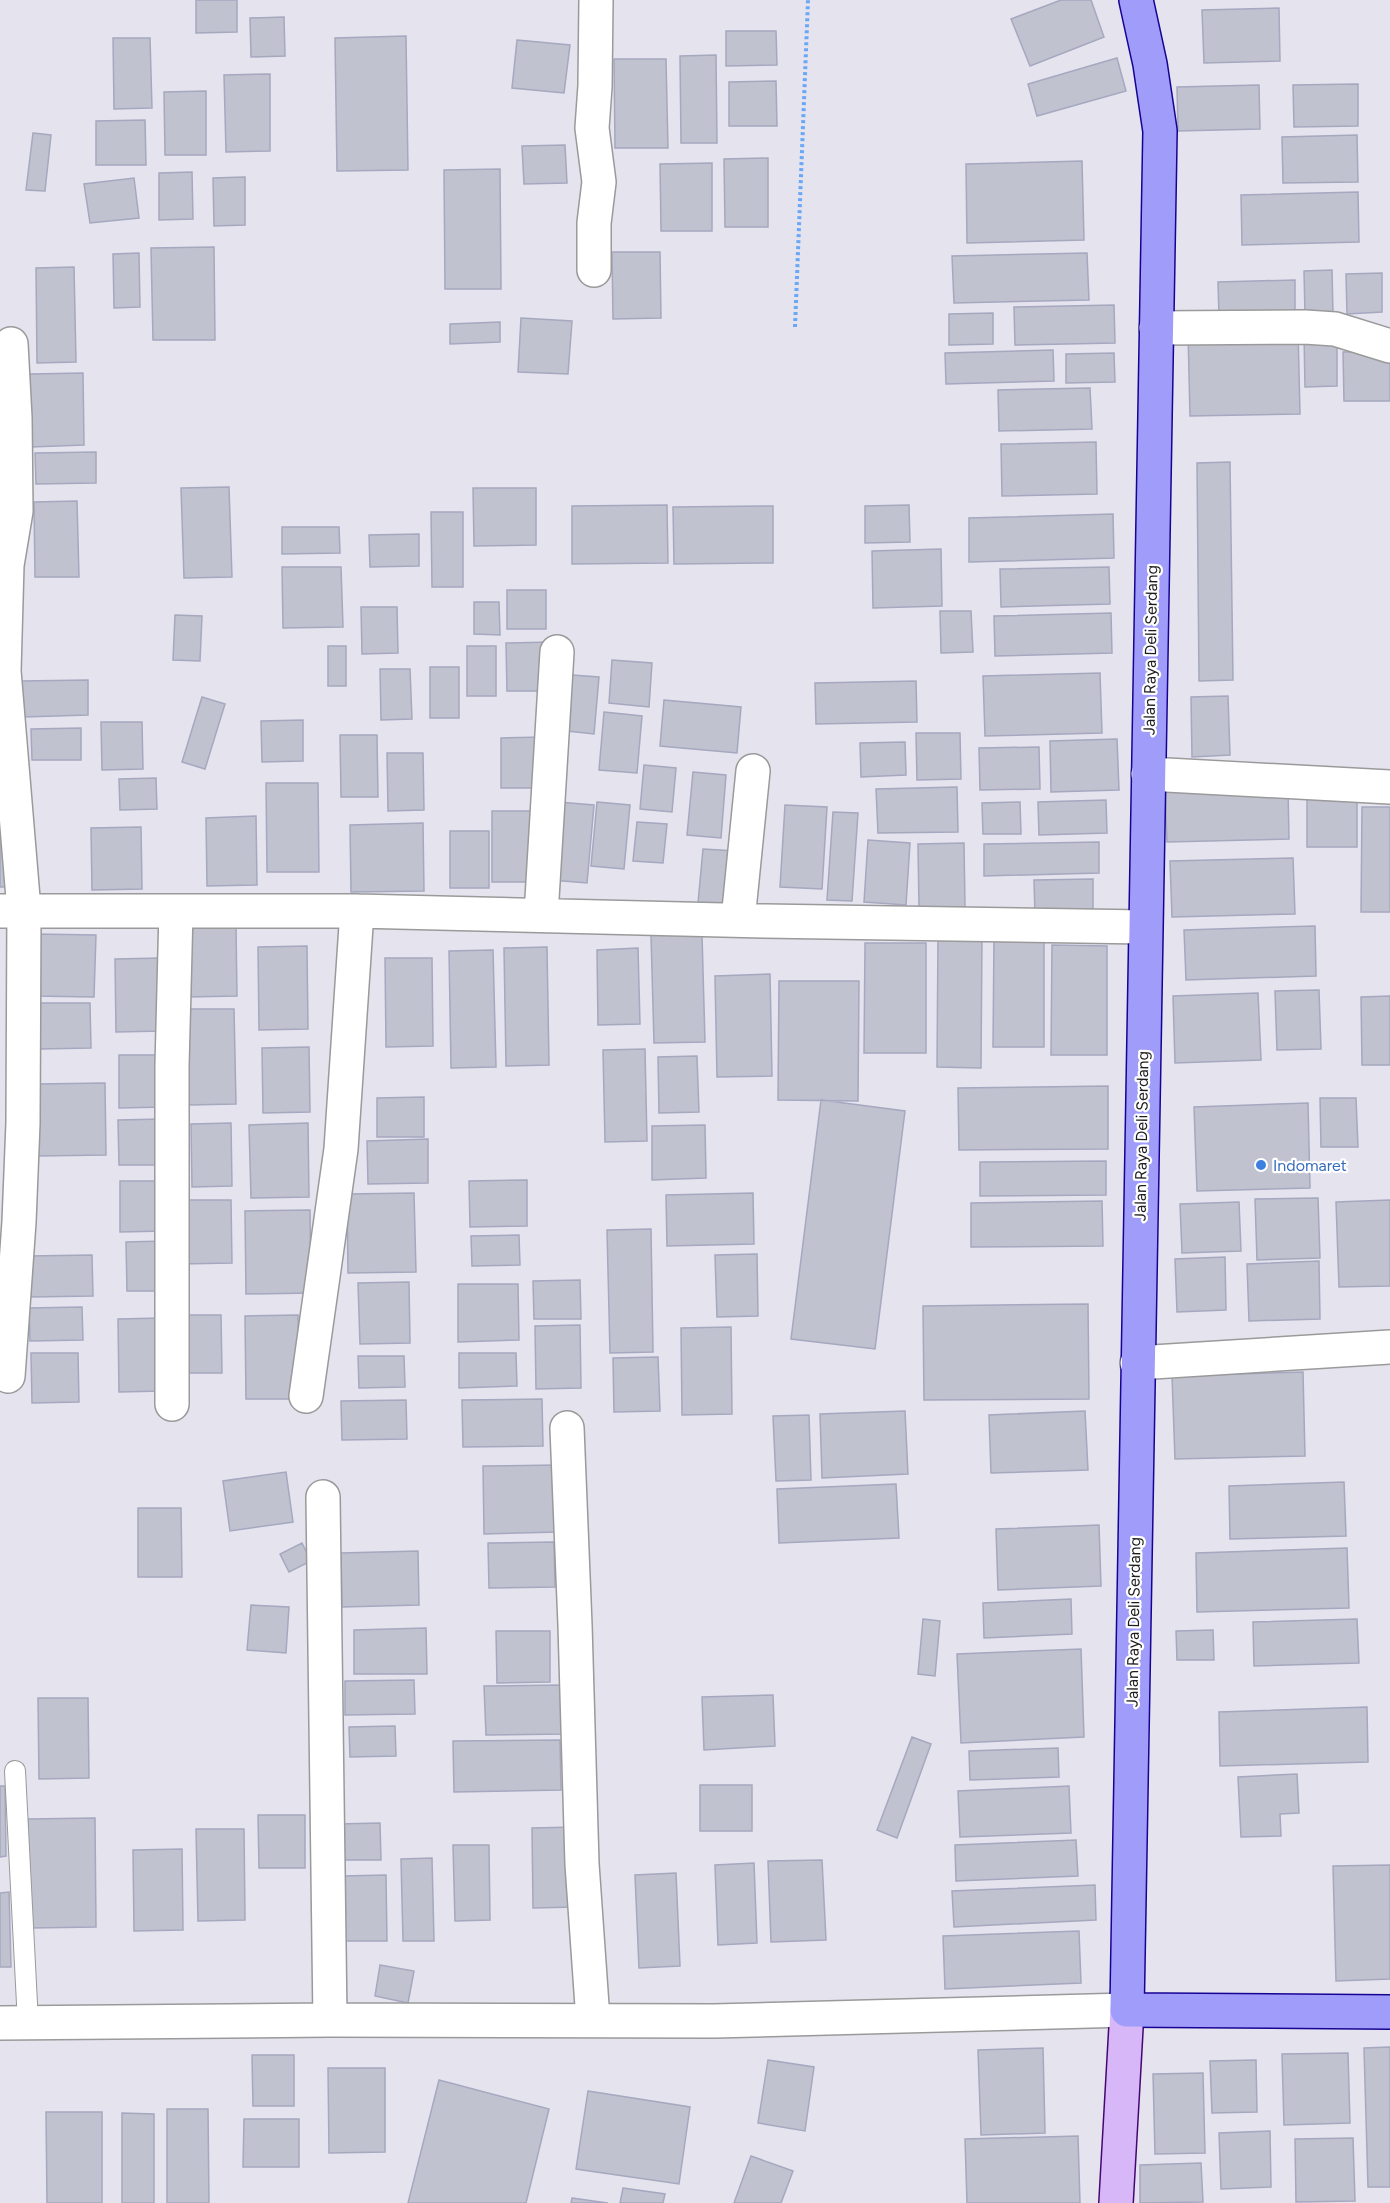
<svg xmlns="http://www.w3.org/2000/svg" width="1390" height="2203" viewBox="0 0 1390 2203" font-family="Figtree,sans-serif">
<rect width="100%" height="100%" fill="#e4e3ee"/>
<path fill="#c0c2d0" stroke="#a5a8bf" stroke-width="1.5" d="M196,0H237V32L196,33Z
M1061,0H1091L1104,37L1030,66L1011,19Z
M1279,8L1280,61L1204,63L1202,10Z
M284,17L285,56L251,57L250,18Z
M726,31H776L777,65L726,66Z
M406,36L408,170L337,171L335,38Z
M113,38H150L152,108L114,109Z
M517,40L570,45L564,93L512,88Z
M716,55L717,143H681L680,56Z
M1117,58L1126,91L1037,116L1028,84Z
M614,59H666L668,148H615Z
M270,74V151L226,152L224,75Z
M776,81L777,126H729V82Z
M1358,84V126L1294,127L1293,85Z
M1259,85L1260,129L1178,131L1177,87Z
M206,91V155H165L164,92Z
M145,120L146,165H96V121Z
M33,133L51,135L45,191L26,190Z
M1357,135L1358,182L1283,183L1282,137Z
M565,145L567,183L524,184L522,146Z
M768,158V227H725L724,159Z
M1082,161L1084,240L967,243L966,164Z
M712,163V231H661L660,164Z
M500,169L501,289H445L444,170Z
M192,172L193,219L159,220V173Z
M245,177V225L214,226L213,178Z
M134,178L139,218L90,223L84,184Z
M1358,192L1359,242L1242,245L1241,195Z
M214,247L215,340H153L151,248Z
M612,252H660L661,318L613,319Z
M139,253L140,307L114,308L113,254Z
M1087,253L1089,300L954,303L952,256Z
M74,267L76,362L37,363L36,268Z
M1332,270L1333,315H1305L1304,271Z
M1382,273V312L1347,314L1346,274Z
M1295,280V315L1219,317L1218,282Z
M1114,305L1115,343L1015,345L1014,307Z
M993,313V344L949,345V314Z
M521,318L572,321L568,374L518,372Z
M500,322V342L450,344V324Z
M1298,330L1300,414L1190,416L1188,332Z
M1304,335H1337V386L1305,387Z
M1053,350L1054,381L946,384L945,353Z
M1390,351V401H1344L1343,352Z
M1114,353L1115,382L1066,383V354Z
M83,373L84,445L31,447L30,374Z
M1090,388L1092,429L999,431L998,390Z
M1096,442L1097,494L1002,496L1001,444Z
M96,452V483L36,484L35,453Z
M1230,462L1233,680L1199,681L1197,463Z
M229,487L232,577L184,578L181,488Z
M473,488H536V545L474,546Z
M77,501L79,577H35L34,502Z
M667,505L668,563L572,564V506Z
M909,505L910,542L865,543V506Z
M773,506V563L674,564L673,507Z
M431,512H463V587H432Z
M1113,514L1114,558L969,562V518Z
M282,527H339L340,553L282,554Z
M419,534V566L370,567L369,535Z
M941,549L942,606L873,608L872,551Z
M282,567H341L343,627L283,628Z
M1109,567L1110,604L1001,607L1000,569Z
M507,590H546V629H507Z
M474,602H499L500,635L474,634Z
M361,607H397L398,653L362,654Z
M940,611H971L973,652L941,653Z
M1111,613L1112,653L995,656L994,616Z
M175,615L202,616L200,661L173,660Z
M551,642V691H507L506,643Z
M328,646H346V686H328Z
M467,646H496V696H467Z
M612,660L652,663L649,707L609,703Z
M430,667H459V718H430Z
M380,669H410L412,719L381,720Z
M1100,673L1102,733L985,736L983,676Z
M572,675L599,677L594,734L567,731Z
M88,680V715L23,717L22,681Z
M916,681L917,722L816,724L815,683Z
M1228,696L1230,755L1192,757L1191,697Z
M202,697L225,704L205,769L182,762Z
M664,700L741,707L737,753L660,746Z
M604,712L642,716L637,773L599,770Z
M303,720V761L262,762L261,721Z
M101,722H142L143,769L102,770Z
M81,728V760H32L31,729Z
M916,733H960L961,779L917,780Z
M340,735H377L378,797H341Z
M545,737V788H501V738Z
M1117,739L1119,790L1051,792L1050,741Z
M905,742L906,775L861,777L860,743Z
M1039,747L1040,789L980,790L979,748Z
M387,753H423L424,810L388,811Z
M644,765L676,768L672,812L640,809Z
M693,772L726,775L721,838L687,835Z
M156,778L157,809L120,810L119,779Z
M266,783H318L319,872H267Z
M957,787L958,832L878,833L876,789Z
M1288,788L1289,839L1167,842L1165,792Z
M1307,796H1357V847H1307Z
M1106,800L1107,833L1039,835L1038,802Z
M558,802L594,805L587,883L551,880Z
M597,802L630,805L624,869L591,866Z
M1020,802L1021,834H983L982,803Z
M785,805L827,807L822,889L780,887Z
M0,807L9,887H0Z
M1362,807H1390V912H1361Z
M492,811H533V882H492Z
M833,812L858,813L852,901L827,900Z
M256,816L257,885L207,886L206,818Z
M637,822L667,824L663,863L633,861Z
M423,823L424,891L351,892L350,825Z
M141,827L142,889L92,890L91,828Z
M450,831H489V888H450Z
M868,840L910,843L906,905L864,902Z
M1099,842V873L984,876V844Z
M964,843L965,907L919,908L918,844Z
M703,849L736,851L731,906L698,903Z
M1293,858L1295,914L1172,917L1170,861Z
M1093,879V914L1035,915L1034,880Z
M1315,926L1316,976L1186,980L1184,930Z
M185,927H236L237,996L186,997Z
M34,934L96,935L94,997L33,996Z
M702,934L705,1042L654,1043L651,935Z
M938,936H982L981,1068L937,1067Z
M994,936H1044V1047H993Z
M865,943H926V1053H864Z
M1052,945L1107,946V1055H1051Z
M307,946L308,1029L259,1030L258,947Z
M547,947L549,1065L506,1066L504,948Z
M638,948L640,1024L598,1025L597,950Z
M493,950L496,1067L451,1068L449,951Z
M162,958L163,1031L116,1032L115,959Z
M385,958H432L433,1046L386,1047Z
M770,974L772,1076L717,1077L715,976Z
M779,981H859L858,1101L778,1100Z
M1319,990L1321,1049L1277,1050L1275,991Z
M1258,993L1261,1060L1175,1063L1173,996Z
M1390,996V1065H1362L1361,997Z
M39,1003H90L91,1048L39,1049Z
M188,1009H234L236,1104L189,1105Z
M309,1047L310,1112L263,1113L262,1048Z
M645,1049L647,1141L605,1142L603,1050Z
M119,1055H163L164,1107L119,1108Z
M697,1056L699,1112L659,1113L658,1057Z
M105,1083L106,1155L38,1156L37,1084Z
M1108,1086V1149L959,1150L958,1088Z
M424,1097V1137H377V1098Z
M1320,1098H1356L1358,1147H1321Z
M821,1100L905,1111L875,1349L791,1339Z
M1308,1103L1310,1188L1197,1191L1194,1107Z
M162,1119L163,1165H119L118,1120Z
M231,1123L232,1186L192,1187L191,1124Z
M308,1123L309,1197L251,1198L249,1125Z
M705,1125L706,1178L652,1180V1126Z
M428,1139V1183L368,1184L367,1141Z
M1106,1161V1195L980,1196V1162Z
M527,1180V1226L470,1227L469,1181Z
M120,1181H165V1231L120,1232Z
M414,1193L416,1272L348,1273L347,1194Z
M753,1193L754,1244L667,1246L666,1195Z
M1318,1198L1320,1258L1257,1260L1255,1199Z
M179,1200H231L232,1263L180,1264Z
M1390,1200V1286L1339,1287L1336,1202Z
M1102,1201L1103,1246L971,1247V1203Z
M1239,1202L1241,1251L1182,1253L1180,1204Z
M310,1210L311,1293L246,1294L245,1211Z
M651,1229L653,1352L610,1353L607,1230Z
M519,1235L520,1265L472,1266L471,1236Z
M165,1241L166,1291H127L126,1242Z
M757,1254L758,1316L717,1317L715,1255Z
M92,1255L93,1296L30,1297L29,1256Z
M1225,1257L1226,1310L1177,1312L1175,1259Z
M1319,1261L1320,1319L1249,1321L1247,1264Z
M580,1280L581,1319H534L533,1281Z
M409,1282L410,1343L360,1344L358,1283Z
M458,1284H518L519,1340L458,1342Z
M1088,1304L1089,1399L924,1400L923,1306Z
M82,1307L83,1340L30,1341L29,1308Z
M184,1315H221L222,1373H185Z
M298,1315L299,1399H246L245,1316Z
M161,1318L162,1391L119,1392L118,1319Z
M580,1325L581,1388L536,1389L535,1326Z
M731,1327L732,1414L682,1415L681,1328Z
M31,1353H78L79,1402L32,1403Z
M459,1353H516L517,1386L459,1388Z
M358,1356H404L405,1387L359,1388Z
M658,1357L660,1411L614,1412L613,1358Z
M1303,1372L1305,1456L1175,1459L1172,1376Z
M542,1399L543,1446L463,1447L462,1400Z
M406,1400L407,1439L342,1440L341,1401Z
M905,1411L908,1474L822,1478L820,1414Z
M1085,1411L1088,1470L991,1473L989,1415Z
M809,1415L811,1480L776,1481L773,1416Z
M557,1465L558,1532L484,1534L483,1466Z
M286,1472L293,1522L230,1531L223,1481Z
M1344,1482L1346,1536L1230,1539L1229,1486Z
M896,1484L899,1538L779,1543L777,1489Z
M138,1508H181L182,1577H138Z
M1099,1525L1101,1586L998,1590L996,1529Z
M554,1542L555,1587L489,1588L488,1543Z
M302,1543L311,1561L289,1572L280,1554Z
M1347,1548L1349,1608L1197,1612L1196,1553Z
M418,1551L419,1605L342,1607L341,1553Z
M1071,1599L1072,1634L984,1638L983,1603Z
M251,1605L289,1607L286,1653L247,1650Z
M923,1619L940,1621L935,1676L918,1674Z
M1357,1619L1359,1663L1254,1666L1253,1622Z
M426,1628L427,1674H354V1630Z
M1213,1630L1214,1660H1177L1176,1631Z
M496,1631H550V1682L497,1683Z
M1081,1649L1084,1737L961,1743L957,1654Z
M414,1680L415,1714L345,1715V1681Z
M564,1685V1734L486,1735L484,1686Z
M773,1695L775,1746L704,1750L702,1697Z
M38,1698H88L89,1778L39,1779Z
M1367,1707L1368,1762L1220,1766L1219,1712Z
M395,1726L396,1756L350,1757L349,1727Z
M912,1737L931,1744L897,1838L877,1830Z
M560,1740L561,1790L454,1792L453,1741Z
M1058,1748L1059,1777L970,1780L969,1751Z
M1297,1774L1299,1813L1280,1814L1281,1836L1241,1837L1238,1777Z
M700,1785H752V1831H700Z
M0,1786H5L6,1856L0,1857Z
M1069,1786L1071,1833L960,1837L958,1791Z
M258,1815H305V1868H259Z
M95,1818L96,1927L30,1928L28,1819Z
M380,1823L381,1860H337V1824Z
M575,1827L576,1907L533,1908L532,1828Z
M196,1829H244L245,1920L198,1921Z
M1076,1840L1078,1876L956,1881L955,1845Z
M453,1845H489L490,1920L455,1921Z
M182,1849L183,1930L134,1931L133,1850Z
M432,1858L434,1941H403L401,1859Z
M822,1860L826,1940L771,1942L768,1861Z
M754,1863L757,1943L718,1945L715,1865Z
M1390,1865V1979L1336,1981L1333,1866Z
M676,1873L680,1966L639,1968L635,1875Z
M386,1875L387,1941H344L343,1876Z
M1095,1885L1096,1920L954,1927L952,1891Z
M9,1892L11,1967H0V1893Z
M1079,1931L1081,1983L945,1989L943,1936Z
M380,1965L414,1971L408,2003L375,1996Z
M1390,2047V2187H1368L1364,2048Z
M1043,2048L1045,2133L981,2135L978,2050Z
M1348,2053L1350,2123L1284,2125L1282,2054Z
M252,2055H294V2106H253Z
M768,2060L814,2067L805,2131L758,2123Z
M1256,2060L1257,2112L1212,2113L1210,2061Z
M328,2068H385V2152L329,2153Z
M1203,2073L1205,2153L1155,2154L1153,2074Z
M439,2080L549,2109L526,2203H408Z
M588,2091L690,2107L679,2184L576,2169Z
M167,2109H208L209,2203H167Z
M46,2112H102V2203H47Z
M122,2113L154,2114V2203H122Z
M244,2119H299V2167H243Z
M1270,2131L1271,2187L1221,2189L1219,2133Z
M1078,2136L1080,2203H967L965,2139Z
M1353,2138L1355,2201L1296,2202L1295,2139Z
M751,2156L793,2171L781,2203H734Z
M1201,2163L1203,2202L1140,2203V2165Z
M623,2188L665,2194L663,2203H620Z
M572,2198L608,2203H571Z"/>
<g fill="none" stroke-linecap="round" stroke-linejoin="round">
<g stroke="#9a9a9a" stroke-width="22">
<path id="lane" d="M15,1771L28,2023"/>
</g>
<g stroke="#9a9a9a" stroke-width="36">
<path id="street" d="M594,270V223L599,182L592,128L595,86L596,0
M1156,328L1305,327L1335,329L1390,346
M1148,774L1390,787
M0,911H357L764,921L1145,927
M541,915L557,652
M738,920L753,771
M1137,1363L1390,1347
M8,1376L19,1222L23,1123L24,910L4,671L7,565L16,511L15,418L11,344
M306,1396L341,1149L357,911
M172,1404V1066L176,911
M567,1428L575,1625L582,1864L593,2020
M323,1497L330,2020
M0,2023L330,2020L714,2021L1127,2010"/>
</g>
<g stroke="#440771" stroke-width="36">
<path id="secondary" d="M1116,2203L1127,2010"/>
</g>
<g stroke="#170393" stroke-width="36">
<path id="primary" d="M1136,0L1150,64L1160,131L1127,2010L1390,2012"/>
</g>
<path stroke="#6ba7f7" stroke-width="4" stroke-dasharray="3 3" stroke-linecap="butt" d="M795,327L808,0"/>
<use href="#lane" stroke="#fff" stroke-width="20"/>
<use href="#street" stroke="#fff" stroke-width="33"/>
<use href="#secondary" stroke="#d8b7f8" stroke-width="33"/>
<use href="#primary" stroke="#9f9cfa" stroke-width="33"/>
</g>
<circle fill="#3f7fe0" stroke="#fff" stroke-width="2" cx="1261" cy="1165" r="6"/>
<g text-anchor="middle" stroke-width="4.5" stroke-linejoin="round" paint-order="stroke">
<g font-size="16" fill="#1d1d1d" stroke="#fff">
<text transform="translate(1150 650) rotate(-89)" y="6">Jalan Raya Deli Serdang</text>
<text transform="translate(1141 1136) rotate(-89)" y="6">Jalan Raya Deli Serdang</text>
<text transform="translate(1133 1622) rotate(-89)" y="6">Jalan Raya Deli Serdang</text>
</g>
<g font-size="16" fill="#366cbe" stroke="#fff" text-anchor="start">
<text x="1273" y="1171">Indomaret</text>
</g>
</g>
</svg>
